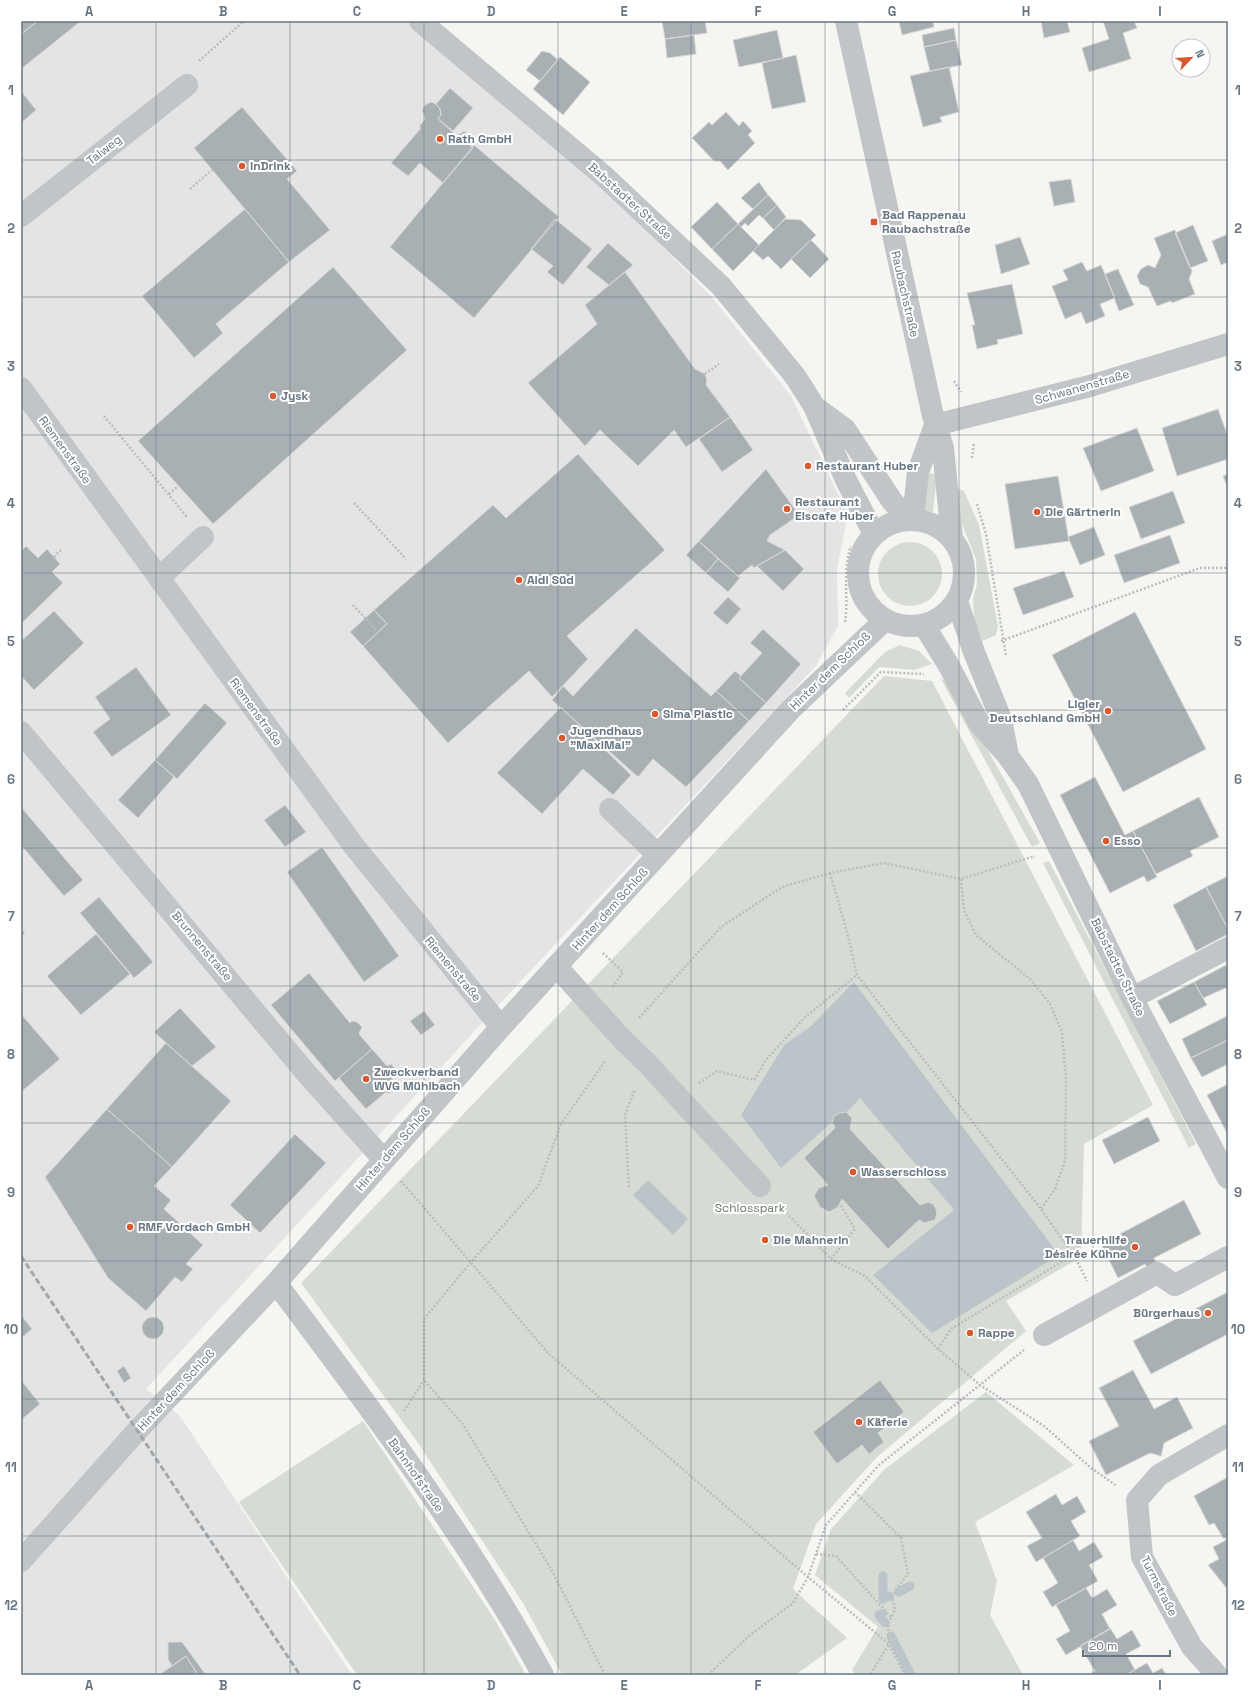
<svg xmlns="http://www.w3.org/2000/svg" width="1249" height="1696" viewBox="0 0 1249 1696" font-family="'Space Grotesk',sans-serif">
<rect width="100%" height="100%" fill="#f5f5f2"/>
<path fill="#e3e4e3" d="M21,21H406L625,208L710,295L791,396L848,515L837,568L838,626L815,667L491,1013L146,1389L180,1416L352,1675H21Z"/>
<path fill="#d6dcd3" d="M926,473L937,474L933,512L922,511Z
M957,488L964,491L979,525L998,626L996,635L982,641L974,621L973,599L977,584L976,559L961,522Z
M878 574a32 32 0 1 1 64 0a32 32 0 1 1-64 0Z
M900,645L919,651L932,664L914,670L879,667L849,698L845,693L885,652Z
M884,676L932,681L1153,1105L1084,1144L1081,1257L1006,1301L1026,1331L876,1458L816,1524L793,1589L847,1638L795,1675H562L523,1603L416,1440L301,1283Z
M941,679L949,681L1040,843L1032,847Z
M1049,861L1196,1144L1189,1148L1043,863Z
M986,1392L1074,1465L975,1522L997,1581L990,1615L1023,1675H856L852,1670L878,1627L815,1575L831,1529L885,1469Z
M363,1421L495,1620L526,1675H357L239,1502Z"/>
<path fill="#bbc4c9" d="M854,982L1059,1255L932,1333L873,1275L954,1210L860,1098C856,1102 851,1110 846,1112C838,1116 837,1111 832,1122L781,1168L741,1115L784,1045L810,1027Z
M648,1180L688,1219L673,1235L633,1195Z"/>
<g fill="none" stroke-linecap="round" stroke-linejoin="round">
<path stroke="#bbc4c9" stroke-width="9" d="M883,1576V1599L889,1596
M899,1592L910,1586
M882,1614L879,1615L885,1623
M891,1636L911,1675"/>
</g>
<path fill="#a8b0b4" stroke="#d7d7d5" d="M21,21H38L21,34Z
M38,21H81L21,69V34Z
M662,21H705L707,33L665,39Z
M899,21H933L934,27L902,35Z
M1041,21H1067L1070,32L1044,38Z
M1103,21H1134L1137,28L1123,33L1131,59L1089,72L1082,48L1109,39Z
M954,28L956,40L924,47L922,35Z
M777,30L783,58L739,67L733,40Z
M694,35L696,54L667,58L665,39Z
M956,40L962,65L930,71L924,47Z
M542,51L550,53L558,60L540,81L526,70Z
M796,55L806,102L772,109L762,63Z
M560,57L590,82L563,115L533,89Z
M949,67L959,112L940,117L942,122L923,127L910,76Z
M450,88L473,108L453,131L438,119L441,115L440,109L436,104Z
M21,91L36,110L21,123Z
M431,102L436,104L440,109L441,115L438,119L457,136L464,131L470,136L467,143L473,148L443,183L420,163L408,176L391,163L421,128L419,127L425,119L422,110L425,105Z
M242,107L297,171L287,179L330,230L289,262L194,148Z
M726,112L739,126L743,121L752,131L748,135L755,143L728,170L720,161H714L692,138L709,122L712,125Z
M474,145L559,217L474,318L390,247Z
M1071,179L1075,202L1054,206L1049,182Z
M759,182L768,195L753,209L741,198Z
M768,195L777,205L763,218L759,215L748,226L745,223L741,227L738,224Z
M717,202L738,224L712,249L691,227Z
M777,205L786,217L774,230L763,218Z
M245,209L289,262L216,324L223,333L194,358L142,296Z
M555,219L592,249L563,285L547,272L553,266L531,249Z
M785,219L801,220L816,235L781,269L768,256L763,260L753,251Z
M738,224L759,245L733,271L712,249Z
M1193,225L1208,261L1190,268L1175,233Z
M1175,230L1192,271L1189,279L1195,294L1172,303L1171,301L1157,306L1148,287L1140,284L1137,276L1141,269L1148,265L1155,268L1161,255L1154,238Z
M1228,234V262L1221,265L1212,241Z
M1020,237L1030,264L1001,274L995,245Z
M811,240L829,259L810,278L791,259Z
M608,243L633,265L609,285L586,267Z
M1082,262L1087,271L1101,265L1115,298L1100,304L1105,316L1086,324L1081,312L1065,319L1052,286L1068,280L1063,270Z
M333,267L407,350L213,524L138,441Z
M1118,269L1134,305L1119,311L1105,274Z
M625,272L695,369L705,374L707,380L706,385L730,417L686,447L674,430L638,466L600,430L585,446L528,383L597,324L585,305Z
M1012,284L1023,334L997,340L998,344L977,349L972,325H975L967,293Z
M1218,409L1228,437V459L1177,476L1162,428Z
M730,417L753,450L722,472L699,439Z
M1137,428L1154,471L1101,491L1083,448Z
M578,454L665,550L567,636L588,659L552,697L529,671L448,743L363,646L387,624L374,610L493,505L506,518Z
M766,469L799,515L770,535L767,541L785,550L757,566L754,568L752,565L738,576L699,541Z
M1228,474V488L1223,476Z
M1058,476L1069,541L1015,549L1005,484Z
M1173,491L1185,523L1141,539L1129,507Z
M1094,527L1105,555L1080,565L1068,537Z
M1170,535L1180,563L1124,583L1114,555Z
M699,541L718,559L706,573L686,555Z
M26,546L38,558L47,549L60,564L52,572L63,583L21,624V551Z
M785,550L804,569L783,591L757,566Z
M718,559L740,578L728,592L706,573Z
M1064,571L1074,597L1023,615L1013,588Z
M728,597L741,609L727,625L713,613Z
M374,610L387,624L363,646L350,632Z
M54,611L84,643L34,690L21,676V641Z
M1135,612L1206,749L1123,792L1052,655Z
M636,628L711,696L716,691L749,721L686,787L653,759L638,777L552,700L563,686L573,696Z
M763,629L801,664L766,703L739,678L762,653L750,643Z
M136,667L171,715L112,757L93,732L110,719L95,697Z
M735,671L741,676L739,678L766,703L749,721L716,691Z
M205,703L227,723L177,779L155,760Z
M561,707L631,775L613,795L583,769L542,814L497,773Z
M155,760L174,777L138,818L118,800Z
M1095,777L1125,835L1133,831L1157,877L1147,882L1144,876L1110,893L1060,795Z
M1199,797L1219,837L1190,851L1193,856L1156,874L1133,831Z
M285,805L306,832L285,847L264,820Z
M21,807L83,880L64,896L21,845Z
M322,847L399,956L364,982L287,872Z
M1228,876V929L1206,887Z
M1206,887L1228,929V934L1196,951L1173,905Z
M99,897L153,962L134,978L80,913Z
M21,928L25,933L21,936Z
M96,934L130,974L81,1015L47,976Z
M1228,964V987L1203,998L1194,982Z
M309,973L350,1023L352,1021L357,1022L362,1027L359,1034L372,1049L335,1081L271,1005Z
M1194,982L1207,1005L1170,1024L1157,1001Z
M180,1008L216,1047L192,1066L154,1032Z
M424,1011L435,1025L421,1035L410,1021Z
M21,1014L60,1059L21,1092Z
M1227,1016L1228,1040L1191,1058L1182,1039Z
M1228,1040V1064L1202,1077L1191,1058Z
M166,1043L231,1101L172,1167L107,1109Z
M372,1049L387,1066L391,1064L397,1071V1075L390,1081L394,1085V1089L388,1094L386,1092L366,1109L339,1078Z
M1228,1084V1135L1207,1095Z
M107,1109L172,1167L154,1186L171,1200L164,1209L203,1245L186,1264L193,1269L182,1282L175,1277L146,1311L108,1278L45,1177Z
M846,1112L852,1118L850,1129L920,1205L928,1202L933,1204L936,1209L937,1214L935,1220L924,1223L919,1220L888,1249L842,1199L838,1207L829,1212L820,1207L814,1196L819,1188L828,1185L804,1158L835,1128L832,1122L834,1116L840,1113Z
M1148,1117L1160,1141L1114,1164L1102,1140Z
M295,1134L326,1163L260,1233L230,1205Z
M1184,1200L1201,1234L1154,1258L1156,1262L1147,1267L1145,1264L1118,1278L1101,1244Z
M1228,1292V1334L1151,1374L1133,1341Z
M21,1315L32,1329L21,1338Z
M142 1328a11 11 0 1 1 22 0a11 11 0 1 1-22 0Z
M124,1366L131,1378L124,1383L117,1371Z
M1133,1370L1154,1409L1177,1397L1193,1428L1164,1443L1161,1456L1150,1453L1106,1475L1089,1441L1119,1426L1099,1388Z
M21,1380L40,1404L21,1420Z
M880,1380L904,1412L878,1433L884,1442L869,1454L862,1445L837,1464L813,1432Z
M1228,1477V1537L1224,1539L1214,1523L1209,1525L1194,1496Z
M1056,1494L1062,1505L1077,1496L1086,1512L1071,1521L1080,1536L1036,1562L1027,1546L1042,1538L1026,1512Z
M1228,1539V1590L1208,1565L1219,1559L1213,1547Z
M1073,1540L1079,1551L1094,1542L1103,1557L1089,1565L1098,1581L1052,1607L1043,1592L1058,1583L1043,1558Z
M1086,1588L1092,1598L1107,1589L1117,1605L1102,1614L1110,1629L1066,1655L1056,1639L1070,1631L1056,1605Z
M1110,1628L1117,1639L1132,1630L1141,1646L1126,1654L1135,1670L1126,1675H1088L1095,1671L1080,1646Z
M168,1642H182L206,1675H198L186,1656L172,1666L168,1659Z
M186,1656L198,1675H159L172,1666Z
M1147,1663L1153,1673L1162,1668L1166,1675H1126Z"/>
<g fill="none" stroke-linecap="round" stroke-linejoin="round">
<path stroke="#bbbdbf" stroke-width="2.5" stroke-dasharray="2 2" stroke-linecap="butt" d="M199,61L244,21
M190,189L212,170
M705,374L719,364
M954,381L961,392
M104,416L187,517
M972,458L974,442
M169,494L178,486
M354,503L406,559
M977,504L986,534L1006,656
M54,557L61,550
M353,605L378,632
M845,622C849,596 842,571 851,546
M1001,641L1200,568H1228
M843,710L881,672L924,674
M830,873L847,932L857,975L1041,1209L1076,1259L1087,1281
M961,879L964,910L976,935L1030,979L1050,1004L1062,1032L1066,1080L1065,1161L1055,1189L1041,1209
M603,953L623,972L612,988
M639,1018L721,927L782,887L830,873L884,863L961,879L1035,856
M699,1083L717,1071L754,1080L766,1060L804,1018L857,975
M401,1181L549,1354L808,1577L889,1644L905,1675
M629,1187L625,1115L635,1089
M778,1204L831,1259L865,1276L938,1349L980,1385L1044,1426L1091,1468L1117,1486
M831,1259L855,1229L840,1204
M938,1349L951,1329L1073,1255
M404,1411L424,1380
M855,1492L901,1538L908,1574L896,1589L892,1598L895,1610L888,1624L889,1644L870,1675
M816,1554L836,1556L891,1617
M605,1675L550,1567L462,1423L424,1380V1319L471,1262L538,1186L561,1124L606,1060
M708,1675L750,1635L793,1603L808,1577L826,1525L879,1465L1024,1350"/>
<path stroke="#c1c5c8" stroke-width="22" d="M420,21L605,177L721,286L795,376L814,406L846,480L874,534
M846,21L933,416L943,448L952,538
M21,216L187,85
M21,388L354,846L501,1027
M815,407L845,429L892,501L908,519
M935,425L1090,386L1228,344
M913,519L918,472L935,425
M858 573a53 53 0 1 1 106 0a53 53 0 1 1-106 0Z
M159,578L203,537
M957,601L974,652L1001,719L1008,756
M924,625L949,666L979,723L1008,756L1028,784L1132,998L1228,1178
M21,732L307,1074L384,1160
M610,809L658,855
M557,967L621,1038L646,1062L760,1186
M1132,998L1228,948
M276,1283C371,1409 467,1536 543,1675
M1044,1335L1157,1273L1175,1285L1228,1257
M21,1561L136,1432L276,1283L501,1027L791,709L885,620
M1217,1675L1192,1647L1142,1557L1137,1500L1159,1475L1228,1435"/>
<path stroke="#a0a6ab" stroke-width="3" stroke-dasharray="6 3" stroke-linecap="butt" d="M21,1256L300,1675"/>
</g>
<path fill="none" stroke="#667581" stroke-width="1" stroke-opacity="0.55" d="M156,21V1675M290,21V1675M424,21V1675M558,21V1675M691,21V1675M825,21V1675M959,21V1675M1093,21V1675M21,160H1228M21,297H1228M21,435H1228M21,573H1228M21,710H1228M21,848H1228M21,986H1228M21,1123H1228M21,1261H1228M21,1399H1228M21,1536H1228"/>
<g fill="#d8592f" stroke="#fff" stroke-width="1.5">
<circle cx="440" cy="139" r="4"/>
<circle cx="242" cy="166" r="4"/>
<rect x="870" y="218" width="8" height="8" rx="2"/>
<circle cx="273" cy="396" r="4"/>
<circle cx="808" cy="466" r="4"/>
<circle cx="787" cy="509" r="4"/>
<circle cx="1037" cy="512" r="4"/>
<circle cx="519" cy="580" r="4"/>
<circle cx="1108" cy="711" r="4"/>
<circle cx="655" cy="714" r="4"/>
<circle cx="562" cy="738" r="4"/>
<circle cx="1106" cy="841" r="4"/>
<circle cx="366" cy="1079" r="4"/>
<circle cx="853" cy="1172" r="4"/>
<circle cx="130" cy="1227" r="4"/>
<circle cx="765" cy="1240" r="4"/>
<circle cx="1135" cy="1247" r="4"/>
<circle cx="1208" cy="1313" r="4"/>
<circle cx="970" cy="1333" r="4"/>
<circle cx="859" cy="1422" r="4"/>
</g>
<g text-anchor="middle" stroke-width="4" stroke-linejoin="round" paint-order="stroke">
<g font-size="12" font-weight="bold" fill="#667581" stroke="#fff" text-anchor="start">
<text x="448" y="143">Rath GmbH</text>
<text x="250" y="170">InDrink</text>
<text x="882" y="219">Bad Rappenau<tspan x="882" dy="14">Raubachstraße</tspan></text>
<text x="281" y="400">Jysk</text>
<text x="816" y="470">Restaurant Huber</text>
<text x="795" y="506">Restaurant<tspan x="795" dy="14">Eiscafe Huber</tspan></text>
<text x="1045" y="516">Die Gärtnerin</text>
<text x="527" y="584">Aldi Süd</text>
<text x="1100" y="708" text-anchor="end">Ligier<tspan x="1100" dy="14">Deutschland GmbH</tspan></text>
<text x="663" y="718">Sima Plastic</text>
<text x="570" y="735">Jugendhaus<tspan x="570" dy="14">"MaxiMal"</tspan></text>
<text x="1114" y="845">Esso</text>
<text x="374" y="1076">Zweckverband<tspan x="374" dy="14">WVG Mühlbach</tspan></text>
<text x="861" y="1176">Wasserschloss</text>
<text x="138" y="1231">RMF Vordach GmbH</text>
<text x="773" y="1244">Die Mahnerin</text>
<text x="1127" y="1244" text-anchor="end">Trauerhilfe<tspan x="1127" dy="14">Désirée Kühne</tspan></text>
<text x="1200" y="1317" text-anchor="end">Bürgerhaus</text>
<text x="978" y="1337">Rappe</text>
<text x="867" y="1426">Käferle</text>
</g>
<g font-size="12" fill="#667581" stroke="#fff">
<text transform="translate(104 150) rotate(-38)" y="4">Talweg</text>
<text transform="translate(630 201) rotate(42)" y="4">Babstadter Straße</text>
<text transform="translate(905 294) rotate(77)" y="4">Raubachstraße</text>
<text transform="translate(1082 387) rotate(-16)" y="4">Schwanenstraße</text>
<text transform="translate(65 450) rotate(54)" y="4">Riemenstraße</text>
<text transform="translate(830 671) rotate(-44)" y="4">Hinter dem Schloß</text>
<text transform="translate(256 712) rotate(54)" y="4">Riemenstraße</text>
<text transform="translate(610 909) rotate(-48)" y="4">Hinter dem Schloß</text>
<text transform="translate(202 946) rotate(50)" y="4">Brunnenstraße</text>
<text transform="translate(1118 967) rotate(64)" y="4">Babstadter Straße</text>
<text transform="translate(453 969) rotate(50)" y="4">Riemenstraße</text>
<text transform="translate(393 1149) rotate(-49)" y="4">Hinter dem Schloß</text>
<text transform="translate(176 1390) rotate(-47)" y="4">Hinter dem Schloß</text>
<text transform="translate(416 1475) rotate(55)" y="4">Bahnhofstraße</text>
<text transform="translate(1159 1586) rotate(63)" y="4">Turmstraße</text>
</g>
<g font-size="12" fill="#687964" stroke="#fff">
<text x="750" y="1212">Schlosspark</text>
</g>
</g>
<rect width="1249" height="1696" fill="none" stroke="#ffffff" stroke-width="44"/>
<g transform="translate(1191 58) rotate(65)"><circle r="19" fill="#ffffff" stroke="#c2c8cd"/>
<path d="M0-3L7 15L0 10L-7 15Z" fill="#d8592f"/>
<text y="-6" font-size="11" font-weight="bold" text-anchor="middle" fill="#667581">N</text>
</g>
<path d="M1083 1650v6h87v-6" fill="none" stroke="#667581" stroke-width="2"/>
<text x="1089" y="1650" font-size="12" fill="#667581" stroke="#ffffff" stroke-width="3" paint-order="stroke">20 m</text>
<rect x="22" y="22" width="1205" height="1652" fill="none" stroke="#667581" stroke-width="1.5"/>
<g font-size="13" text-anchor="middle" font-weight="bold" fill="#667581">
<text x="89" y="16">A</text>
<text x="223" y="16">B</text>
<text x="357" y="16">C</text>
<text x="491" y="16">D</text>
<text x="624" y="16">E</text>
<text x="758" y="16">F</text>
<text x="892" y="16">G</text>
<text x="1026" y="16">H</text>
<text x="1160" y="16">I</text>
<text x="11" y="95">1</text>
<text x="1238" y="95">1</text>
<text x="11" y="233">2</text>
<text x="1238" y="233">2</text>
<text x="11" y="371">3</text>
<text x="1238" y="371">3</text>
<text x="11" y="508">4</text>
<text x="1238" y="508">4</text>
<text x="11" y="646">5</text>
<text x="1238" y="646">5</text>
<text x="11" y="784">6</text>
<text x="1238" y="784">6</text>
<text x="11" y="921">7</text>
<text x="1238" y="921">7</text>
<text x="11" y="1059">8</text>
<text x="1238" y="1059">8</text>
<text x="11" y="1197">9</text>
<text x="1238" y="1197">9</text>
<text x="11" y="1334">10</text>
<text x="1238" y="1334">10</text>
<text x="11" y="1472">11</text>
<text x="1238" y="1472">11</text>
<text x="11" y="1610">12</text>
<text x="1238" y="1610">12</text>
<text x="89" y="1690">A</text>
<text x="223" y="1690">B</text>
<text x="357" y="1690">C</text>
<text x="491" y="1690">D</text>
<text x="624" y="1690">E</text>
<text x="758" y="1690">F</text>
<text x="892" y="1690">G</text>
<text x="1026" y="1690">H</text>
<text x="1160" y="1690">I</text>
</g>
</svg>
